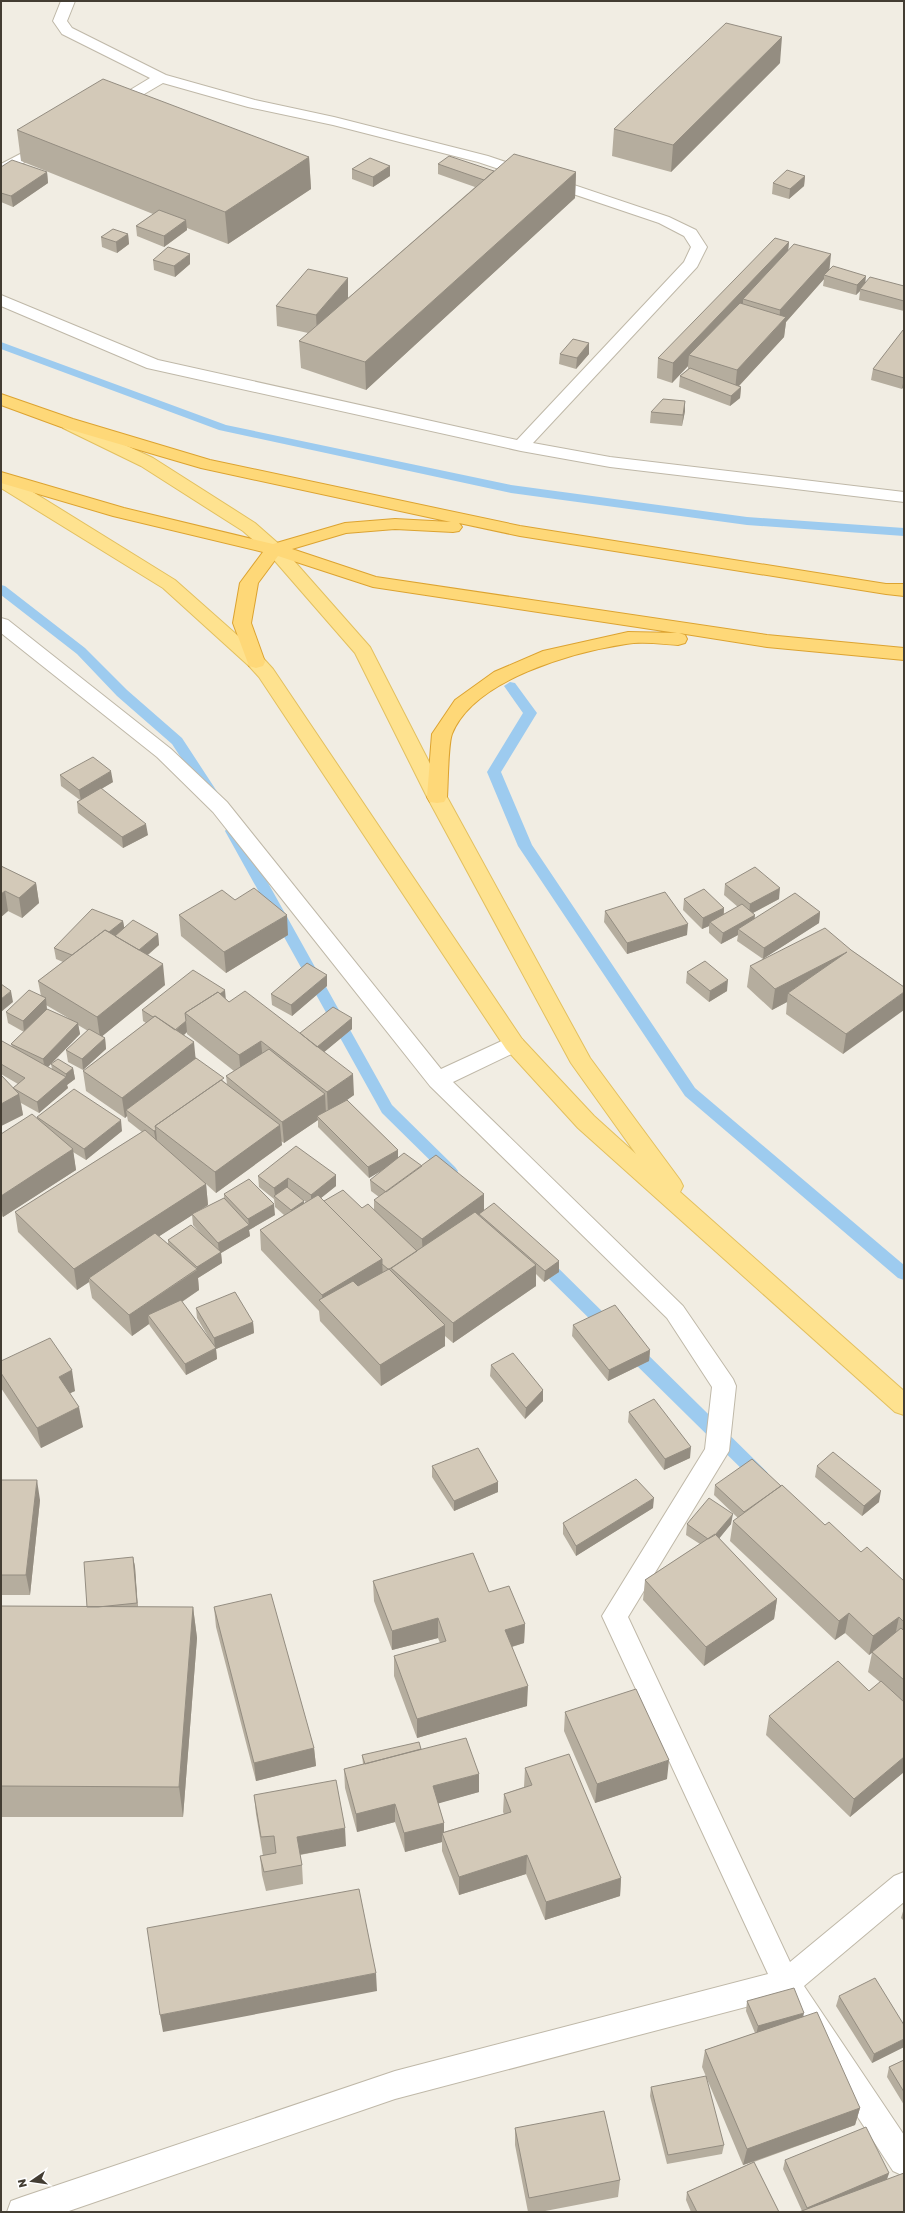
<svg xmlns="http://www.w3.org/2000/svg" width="905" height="2213" viewBox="0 0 905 2213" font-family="'Golos Text',sans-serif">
<rect width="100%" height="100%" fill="#f1ede3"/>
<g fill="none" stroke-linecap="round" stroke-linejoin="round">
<path fill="#9dcbef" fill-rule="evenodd" d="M1,342L226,425L511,485L747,517L904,528V536L747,525L511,493L219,430L1,349Z
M1,585L5,586L85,648L127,690L182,738L218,793L216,796H206L172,744L117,696L77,654L1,595Z
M510,682L515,683L537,713L501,772L532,845L695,1088L904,1265V1280L898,1278L685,1096L518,846L487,772L523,713L504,686Z
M232,826L237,828L239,831L392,1105L455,1167L458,1171L455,1175L450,1177L445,1175L382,1113L225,831L227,828Z
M541,1255L547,1257L615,1324L617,1328L615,1332L609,1334L603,1332L535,1265L533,1261L535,1257Z
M631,1343L637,1344L767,1472L769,1477L767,1482L761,1484L755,1482L625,1354L623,1349L625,1344Z"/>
<g stroke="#bfb8a8" stroke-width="2">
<path id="service" d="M61,1H75L67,21L72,28L166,75L255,100L334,117L488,156L669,217L696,230L707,247L697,267L533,443L610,457L904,492V502L610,467L521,451L147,368L1,306V295L158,360L517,440L684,262L691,247L684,236L659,223L478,162L333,125L248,107L163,83L117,110H107L105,107L107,104L150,78L62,34L53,21Z
M47,140L52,141L54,144L52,147L1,175V164Z"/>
</g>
<g stroke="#bfb8a8" stroke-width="2">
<path id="minor" d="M1,618L8,620L171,749L227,802L441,1069L506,1039L514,1036L522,1039L525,1044L522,1049L453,1082L683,1306L733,1379L736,1386L729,1451L628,1617L790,1962L894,1876L904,1872V1902L804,1986L904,2135V2176L893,2171L780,1998L395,2099L66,2212H7L11,2201L22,2197L395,2071L768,1974L602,1616L705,1449L712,1387L667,1318L430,1086L213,812L157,757L1,633Z"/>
</g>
<g stroke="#e3c05f" stroke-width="2">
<path id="primary" d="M69,419L153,458L255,523L280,545L370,647L447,797L590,1058L680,1180L683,1186L680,1192L904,1391V1415L895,1412L578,1128L506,1049L259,677L249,666L163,588L1,488V475L7,476L175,580L263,658L273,669L522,1039L594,1116L636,1154L571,1063L427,797L355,653L268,553L243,531L141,466L63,428L61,424L63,420Z"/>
</g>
<g stroke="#dca331" stroke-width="2">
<path id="trunk" d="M1,394L73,419L210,460L520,526L886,584H904V596L886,594L520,536L459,523L462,527L459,531L453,532L395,529L346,533L292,549L376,577L767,635L904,648V660L767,647L679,633L685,635L687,639L685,643L678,645C662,644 643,641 626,644C574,652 474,679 452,734C448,744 448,784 447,797L444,802L437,803L430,802L427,797L432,734L455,700L494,672L543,651L628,632L677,633L373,587L278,556L258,583L251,623L265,662L263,666L256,668L249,666L233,623L240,583L263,552L113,516L1,483V472L124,508L273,544L345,523L395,519L451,522L201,468L61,427L1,405Z"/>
</g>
<use href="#service" fill="#fff" fill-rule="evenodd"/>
<use href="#minor" fill="#fff" fill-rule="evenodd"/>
<use href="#primary" fill="#fee28f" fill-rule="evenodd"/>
<use href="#trunk" fill="#fed878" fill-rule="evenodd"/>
</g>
<path fill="#b5ad9e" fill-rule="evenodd" d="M780,63L671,172L612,156L614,129Z
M17,130L309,157L311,189L228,244L187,228V230L164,247L137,236L136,226L153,214L21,161Z
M438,164L494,171L576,172L575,198L366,390L301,368L299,341L308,333L277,326L276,306L348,298L475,187L438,174Z
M390,166V176L373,187L352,179V169Z
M1,167L47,172L48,183L13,207L1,202Z
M805,176L804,186L789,199L772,194L773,183Z
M128,234L129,244L117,253L102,247L101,237Z
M789,242L788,250L829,270L865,284L904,286V311L859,300L860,291L856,295L823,286L824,279L786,322L784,337L739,386L741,387L740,398L730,406L679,387L680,376L688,369V366L672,383L657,378L658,358Z
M153,260L190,264L175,277L154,270Z
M904,330V386L902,389L871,380L873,369Z
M589,343V354L576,369L559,364L560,354Z
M685,401V411L682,426L650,423L651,412Z
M60,775L113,782L101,789L148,835L123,848L78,813L77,802L80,800L61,786Z
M1,866L36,883L39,903L22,918L8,911L1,917Z
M725,884L779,899L753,913L754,919L820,912L819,923L764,958L851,950L904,987L843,1054L786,1014L787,1002L772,1010L747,987L750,966L763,959L737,941L738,935L721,944L709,933V926L702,929L683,910L684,899L724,908V914L738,907L724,895Z
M235,900L288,935L226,973L181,936L179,915Z
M605,911L687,935L627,954L604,922Z
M123,921L124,927L158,934L159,945L148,955L165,985L102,1036L105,1038L106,1049L83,1070L68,1062L66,1050L88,1031L78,1025L80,1034L48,1067L52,1069L51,1064L73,1068L75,1079L67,1085L68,1088L39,1113L21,1103L23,1115L1,1126V1075L13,1088L18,1084L1,1074V1042L12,1046L11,1044L24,1032L8,1023L6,1012L41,996L38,981L63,962L56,959L54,948ZM46,1005L70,1019L47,1009Z
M687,972L727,991L709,1002L686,983Z
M327,986L292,1016L272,1005L271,994Z
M226,999L229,1002L300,1033L352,1018V1029L324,1052L354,1095L347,1100L398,1150V1158L422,1166L484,1194V1210L559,1261V1272L544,1282L536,1274V1286L453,1343L445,1336V1346L381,1386L320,1321L319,1311L261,1250L260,1230L284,1215L275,1207L274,1199L259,1187L258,1176L336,1175V1186L321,1198L324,1201L374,1210V1200L379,1197L371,1191L370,1180L386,1168L369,1178L318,1127V1120L284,1143L281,1141L282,1145L216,1193L206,1184L208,1205L196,1212L224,1198V1194L275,1215L249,1230L250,1236L221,1253L222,1263L198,1278L199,1290L182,1302L209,1338L197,1318L196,1308L253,1322L254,1333L216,1349L217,1359L186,1375L150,1326L149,1324L132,1336L92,1298L89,1282L77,1290L18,1232L15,1212L142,1132L128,1121L127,1116L125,1118L86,1091L83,1071L146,1023L143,1021L142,1010ZM187,1032V1034L234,1071L226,1076L227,1084L196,1058L184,1035ZM294,1193L306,1202L304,1204V1201ZM192,1215L193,1225L201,1234L168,1240V1244L159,1236Z
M37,1117L122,1131L86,1160L73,1152L76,1170L3,1217L1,1215V1134L37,1119Z
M573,1325L650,1350L649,1361L608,1381L572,1336Z
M1,1361L75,1391L70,1393L83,1427L41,1448L1,1388Z
M491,1365L543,1390V1401L525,1419L490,1376Z
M629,1412L690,1458L664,1470L628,1422Z
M432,1466L498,1482V1492L454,1511L432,1477Z
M817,1466L879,1502L862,1516L815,1477Z
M1,1480L40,1500L30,1595H1Z
M715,1485L781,1486L825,1525L861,1552L904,1581V1772L850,1817L766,1735L769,1716L869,1691L880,1682L868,1672L872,1653L869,1655L845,1633L835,1640L730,1541L733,1521L738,1518L714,1495Z
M653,1508L576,1556L563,1534V1523Z
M687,1524H731L719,1538L777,1599L774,1619L704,1666L643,1600L645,1580L700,1544L686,1535Z
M133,1557L135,1567L138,1607H193L197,1638L183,1817H1V1606L87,1607Z
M373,1581L489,1592L525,1624L524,1643L512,1647L527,1706L417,1738L394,1676V1656L440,1643L438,1638L392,1650L374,1601Z
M214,1607L314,1748L316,1766L256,1781L216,1627Z
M565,1712L667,1779L595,1803L564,1731Z
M421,1749L479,1792L438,1803L444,1823V1832L504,1814L503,1812L504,1794L524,1787L525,1768L621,1878L620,1896L545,1920L526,1874L459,1895L442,1851V1842L405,1852L395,1822L357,1832L345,1788L344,1769L363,1764L362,1755Z
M254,1795L346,1846L300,1855L302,1865L303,1884L266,1891L262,1875L260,1856H263L256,1814Z
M904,1908V1921L901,1918Z
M839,1996L904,2025V2047L872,2063L836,2006Z
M747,2001L804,2016L860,2108L855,2125L754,2162L779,2212H691L686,2200L687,2192L753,2162L743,2165L702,2067L705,2050L755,2033L746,2011Z
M904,2060V2105L887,2077L889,2067Z
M651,2087L724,2145L722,2154L667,2164L650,2096Z
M515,2128L620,2180L618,2197L540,2212H528L515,2145Z
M785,2160L889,2173L887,2179L802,2211L783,2169Z"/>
<path fill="#948d81" d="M782,37L780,63L671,172L673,145Z
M309,157L311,189L228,244L225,212Z
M390,166V176L373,187V177Z
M47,172L48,183L13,207L11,196Z
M576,172L575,198L366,390L365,362Z
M805,176L804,186L789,199L790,189Z
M186,220L187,230L164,247V236Z
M128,234L129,244L117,253L116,242Z
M789,242L787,262L743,299V309L689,355L688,366L672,383L673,363Z
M190,254V264L175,277L174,266Z
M831,254L829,274L824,275V279L786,322L784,337L735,390L737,370L779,325L780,310Z
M866,276L865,286L860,289V291L856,295L857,285Z
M348,278V298L317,335L316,315Z
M589,343V354L576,369L577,358Z
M904,377V386L902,389L904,378Z
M741,387L740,398L730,406L731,396Z
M685,401V411L682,426L683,415Z
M111,771L113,782L81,801L79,790Z
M146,824L148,835L123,848L122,837Z
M36,883L39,903L22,918L19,898Z
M780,888L779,899L749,915L750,904Z
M5,891L8,911L1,917V894Z
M724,908L723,919L710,922L709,926L702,929L703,918Z
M820,912L819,923L763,959L764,948Z
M287,915L288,935L226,973L224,952Z
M755,915L754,926L738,929V935L721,944L723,933Z
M123,921L125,932L77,958Z
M688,924L687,935L627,954V943Z
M158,934L159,945L138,963L137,952Z
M847,952L788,993L787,1002L772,1010L775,989Z
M163,964L165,985L100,1038L97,1017Z
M327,975V986L292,1016L291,1005Z
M728,980L727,991L709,1002L710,991Z
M225,990L226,1001L191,1017Z
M11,991L13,1002L1,1012V999Z
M904,992V1010L843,1054L846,1034Z
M46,998L47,1010L24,1032L23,1021Z
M352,1018V1029L317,1058V1047Z
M186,1021L187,1032L176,1042L175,1031Z
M78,1023L80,1034L45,1070L43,1059Z
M105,1038L106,1049L83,1070L82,1059Z
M261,1041L263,1062L241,1076L239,1055Z
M194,1042L196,1063L126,1110L127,1116L125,1118L122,1098Z
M73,1068L75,1079L67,1085L68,1088L39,1113L37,1102L66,1077V1074Z
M353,1074L354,1095L328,1113L327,1092Z
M19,1094L23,1115L1,1126V1104Z
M325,1094L326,1114L317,1116L318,1120L284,1143L282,1122Z
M121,1120L122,1131L86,1160L84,1149Z
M280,1125L282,1145L216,1193L215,1172Z
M156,1130L157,1141L156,1142L154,1131Z
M73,1149L76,1170L3,1217L1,1204V1196Z
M398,1150V1161L369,1178L368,1167Z
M336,1175V1186L311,1206V1195Z
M288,1178V1189L275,1196L274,1188Z
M206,1184L208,1205L91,1280L89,1278V1282L77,1290L74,1269Z
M484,1194V1214H479V1218L423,1259L422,1239Z
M304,1201V1212L291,1221V1210Z
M274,1204L275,1215L249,1230L250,1236L221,1253L222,1263L198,1278L199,1290L153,1321L148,1315L149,1324L132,1336L129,1315L197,1270V1267L219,1253L218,1243L249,1225L248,1219Z
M382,1259L383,1279L323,1304L322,1295Z
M559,1261V1272L544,1282L545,1271Z
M536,1265V1286L453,1343V1323Z
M253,1322L254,1333L216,1349L217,1359L186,1375L185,1364L215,1349L214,1338Z
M445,1325V1346L381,1386L380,1365Z
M650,1350L649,1361L608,1381L609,1370Z
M72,1370L75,1391L62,1397L59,1377Z
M543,1390V1401L525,1419L526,1408Z
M79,1407L83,1427L41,1448L37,1428Z
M691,1447L690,1458L664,1470L665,1459Z
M37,1480L40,1500L30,1595L26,1575Z
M498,1482V1492L454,1511V1501Z
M881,1491L879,1502L862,1516L864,1506Z
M654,1498L653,1508L576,1556V1546Z
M733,1514L731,1524L709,1551L710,1540Z
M133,1557L135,1567L138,1613L137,1603Z
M777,1599L774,1619L704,1666L706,1647Z
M193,1607L197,1638L183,1817L179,1787Z
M849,1613L845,1633L835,1640L839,1621Z
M899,1617L895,1636L869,1655L873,1636Z
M438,1618V1638L392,1650V1631Z
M904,1622V1638L900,1642Z
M525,1624L524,1643L504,1649L505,1630Z
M528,1686L527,1706L417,1738V1719Z
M314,1748L316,1766L256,1781L254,1763Z
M904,1757V1772L850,1817L854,1799Z
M669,1760L667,1779L595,1803L597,1784Z
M479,1774V1792L433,1805V1786Z
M395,1804V1822L357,1832L356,1814Z
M444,1823V1838L442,1833V1842L405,1852L404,1833Z
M345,1828L346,1846L298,1855L297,1837Z
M527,1855L526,1874L459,1895V1877Z
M621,1878L620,1896L545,1920L546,1902Z
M376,1973L377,1991L163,2032L160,2015Z
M804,2013L802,2022L756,2036L758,2026Z
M904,2039V2047L872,2063L874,2054Z
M860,2108L855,2125L743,2165L747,2149Z
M889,2173L886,2182L806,2212L807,2208Z"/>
<path fill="#d3c9b8" stroke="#948d81" d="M726,23L782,37L673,145L614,129Z
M103,79L309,157L225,212L17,130Z
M514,154L576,172L365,362L299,341Z
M449,156L494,171L484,180L438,164Z
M370,158L390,166L373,177L352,169Z
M12,160L47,172L11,196L1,193V167Z
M787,170L805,176L790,189L773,183Z
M159,210L186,220L164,236L136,226Z
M113,229L128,234L116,242L101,237Z
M775,238L789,242L673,363L658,358Z
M794,244L831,254L780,310L743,299Z
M168,247L190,254L174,266L153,260Z
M833,266L866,276L857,285L824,275Z
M308,269L348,278L316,315L276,306Z
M870,277L904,286V301L860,289Z
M740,303L786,317L737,370L689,355Z
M903,330H904V378L873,369Z
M573,339L589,343L577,358L560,354Z
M690,368L741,387L731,396L680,376Z
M663,399L685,401L683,415L651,412Z
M93,757L111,771L79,790L60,775Z
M101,788L146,824L122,837L77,802Z
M1,866L36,883L19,898L5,891L1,894Z
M755,867L780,888L750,904L725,884Z
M254,888L287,915L224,952L179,915L222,890L235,900Z
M704,889L724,908L703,918L684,899Z
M665,892L688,924L627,943L605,911Z
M795,893L820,912L764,948L738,929Z
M742,904L755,915L723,933L710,922Z
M92,909L123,921L109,932L105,930L72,955L54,948Z
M133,920L158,934L139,950L115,936Z
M825,928L851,950L904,987V992L846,1034L788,993L847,952L775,989L750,966Z
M105,930L163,964L97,1017L38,981Z
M705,961L728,980L710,991L687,972Z
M307,963L327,975L291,1005L271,994Z
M193,970L225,990L220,994L218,992L185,1013L186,1021L175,1030L155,1016L153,1017L142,1010Z
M1,984L11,991L1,999Z
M29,990L46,998L23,1021L6,1012Z
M245,991L353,1074L327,1092L261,1041L239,1055L185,1013L218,992L229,1002Z
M333,1007L352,1018L317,1047L300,1033Z
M47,1009L78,1023L43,1059L11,1044Z
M155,1016L194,1042L122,1098L83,1071Z
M89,1029L105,1038L82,1059L66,1050Z
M2,1041L66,1077L37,1102L13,1088L25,1078L1,1064V1042Z
M269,1049L325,1094L282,1122L226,1076Z
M196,1058L224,1078L155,1126L156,1130L154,1131L126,1110Z
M58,1059L73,1068L66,1074L51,1064Z
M1,1075L19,1094L1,1104Z
M221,1080L280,1125L215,1172L155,1126Z
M74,1089L121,1120L84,1149L37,1117Z
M347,1100L398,1150L368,1167L317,1116Z
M32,1114L73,1149L1,1196V1134Z
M145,1130L206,1184L74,1269L15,1212Z
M296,1146L336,1175L311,1195L288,1178L274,1188L258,1176Z
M404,1153L422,1166L386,1192L370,1180Z
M436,1155L484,1194L422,1239L374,1200Z
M249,1179L274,1204L248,1219L224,1194Z
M287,1187L304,1201L291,1210L274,1196Z
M343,1190L362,1208L368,1204L417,1251L393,1267L389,1269H388L382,1264V1259L324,1201Z
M318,1195L382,1259L322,1295L260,1230Z
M224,1198L249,1225L218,1243L192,1214Z
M494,1203L559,1261L545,1271L479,1214Z
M475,1212L536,1265L453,1323L391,1268Z
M191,1225L221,1252L197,1267L168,1240Z
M155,1233L197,1269L129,1315L89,1278Z
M389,1269L445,1325L380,1365L319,1300L353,1281L358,1286Z
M235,1292L253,1322L214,1338L196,1308Z
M181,1300L216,1348L185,1364L148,1315Z
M615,1305L650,1350L609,1370L573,1325Z
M50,1338L72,1370L59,1377L79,1407L37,1428L1,1373V1361Z
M513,1353L543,1390L526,1408L491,1365Z
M654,1399L691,1447L665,1459L629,1412Z
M478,1448L498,1482L454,1501L432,1466Z
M833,1452L881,1491L864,1506L817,1466Z
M752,1459L781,1486L744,1512L715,1485Z
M636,1479L654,1498L576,1546L563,1523Z
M1,1480H37L26,1575H1Z
M782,1485L825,1525L829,1522L861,1552L867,1547L904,1581V1622L899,1617L873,1636L849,1613L839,1621L733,1521Z
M709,1498L733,1514L715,1535L708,1539L687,1524Z
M715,1534L777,1599L706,1647L645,1580Z
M473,1553L489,1592L509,1586L525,1624L505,1630L528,1686L417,1719L394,1656L446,1641L438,1618L392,1631L373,1581Z
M133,1557L137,1603L98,1607H87L84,1562Z
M271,1594L314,1748L254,1763L214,1607Z
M1,1606L193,1607L179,1787L1,1786Z
M901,1628L904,1631V1680L872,1652Z
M838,1661L869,1691L881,1681L904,1702V1757L854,1799L769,1716Z
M636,1689L669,1760L597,1784L565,1712Z
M466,1738L479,1774L433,1786L444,1823L404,1833L395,1804L356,1814L344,1769Z
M419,1742L421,1749L365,1764L362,1755Z
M569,1754L621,1878L546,1902L527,1855L459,1877L442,1833L511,1812L504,1794L532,1785L525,1768Z
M336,1780L345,1828L297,1837L302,1865L264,1872L260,1856L276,1853L274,1836L261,1837L254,1795Z
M359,1889L376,1973L160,2015L147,1928Z
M875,1978L904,2025V2039L874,2054L839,1996Z
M794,1988L804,2013L758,2026L747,2001Z
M817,2012L860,2108L747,2149L705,2050Z
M904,2060V2092L889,2067Z
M706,2076L724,2145L668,2155L651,2087Z
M604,2111L620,2180L529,2198L515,2128Z
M866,2127L889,2173L807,2208L785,2160Z
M754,2162L779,2212H697L687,2192Z
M904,2173V2212H799Z"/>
<rect width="905" height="2213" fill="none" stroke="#433d33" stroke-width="4"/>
<g transform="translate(32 2181) rotate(257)" stroke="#ffffff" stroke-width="3" paint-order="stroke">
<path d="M0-3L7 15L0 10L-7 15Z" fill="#433d33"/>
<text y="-6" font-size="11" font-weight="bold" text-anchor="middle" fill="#433d33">N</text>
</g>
</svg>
